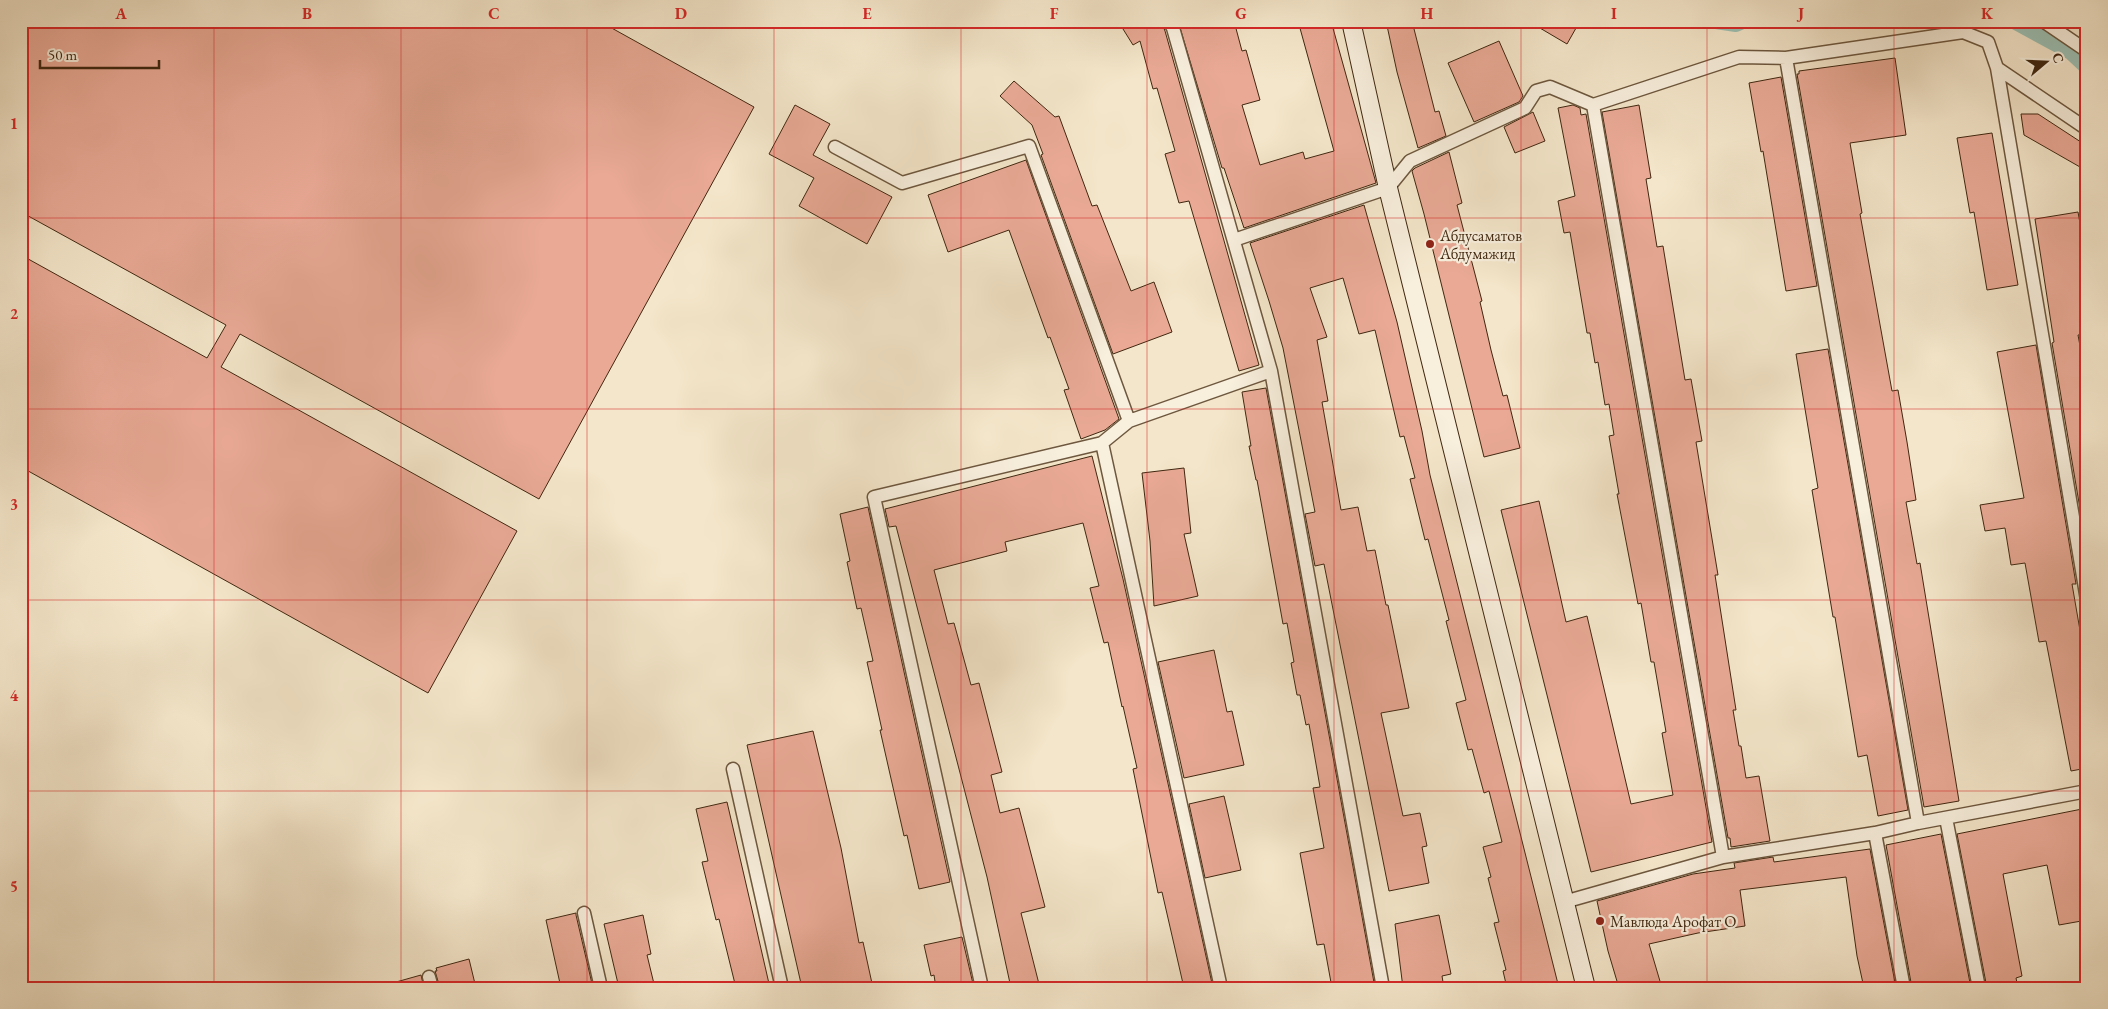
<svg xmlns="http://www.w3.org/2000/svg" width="2108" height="1009" viewBox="0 0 2108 1009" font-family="'EB Garamond',serif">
<rect width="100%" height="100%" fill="#f4e6ca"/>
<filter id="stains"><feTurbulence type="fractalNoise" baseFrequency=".004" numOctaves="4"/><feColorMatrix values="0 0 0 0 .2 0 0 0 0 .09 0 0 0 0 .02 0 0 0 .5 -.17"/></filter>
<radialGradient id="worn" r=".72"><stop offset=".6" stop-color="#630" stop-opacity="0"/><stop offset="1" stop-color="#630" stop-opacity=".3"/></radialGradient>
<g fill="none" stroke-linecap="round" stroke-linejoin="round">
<path stroke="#9cc0b4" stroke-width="16" d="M1716,21L1736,24L1743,21
M2014,21L2071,52L2087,67"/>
</g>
<path fill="#e9a995" stroke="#402710" d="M21,21H599L754,107L539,499L240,334L221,367L517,531L428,693L21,467V255L207,358L226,325L21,212Z
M1118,21H1161L1165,31L1259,365L1239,371L1189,201L1179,203L1165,154L1175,151L1157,88L1153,89L1140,41L1133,45Z
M1178,21H1234L1242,51L1246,50L1260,100L1242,105L1260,165L1303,152L1305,159L1334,151L1298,21H1331L1376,183L1244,228L1224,168H1222Z
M1386,21H1412L1435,112L1439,111L1446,136L1418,148L1397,72Z
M1528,21H1580L1567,44Z
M1499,41L1523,96L1519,102L1474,122L1448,63Z
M1895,58L1906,135L1850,143L1862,213L1860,214L1892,391L1898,390L1907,442L1916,500L1906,502L1917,564L1920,563L1959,801L1924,807L1797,74H1799V71Z
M1781,77L1817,286L1786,291L1763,151L1761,152L1749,83Z
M1014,81L1055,117L1059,116L1092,206L1097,205L1131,291L1154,282L1172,332L1113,354L1041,155L1043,154L1032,125L1000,96Z
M795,105L830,124L813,155L892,197L867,244L799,206L814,178L769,154Z
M1573,105L1580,108L1581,115L1586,114L1712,842L1591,872L1501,510L1539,501L1566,622L1587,616L1631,804L1673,795L1662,733L1666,732L1654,662H1651L1641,603L1638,604L1617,494H1619L1609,436L1614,435L1609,404L1605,405L1598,362L1595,363L1590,333H1587L1570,232L1564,233L1558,201L1575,196L1558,108Z
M1639,105L1651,178L1646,179L1657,247L1663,246L1685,380L1691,379L1702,441L1696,442L1718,575H1715L1736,710H1733L1739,746H1741L1746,778L1759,776L1770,841L1731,847L1730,838H1728L1602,112Z
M1533,112L1545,141L1515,153L1504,127Z
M2021,114H2038L2087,146V171L2024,135Z
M1992,133L2018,285L1987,290L1974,212L1970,213L1957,138Z
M1449,152L1462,203L1457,205L1482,301L1480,302L1491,350L1503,396L1507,395L1520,448L1484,457L1424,214L1412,171L1415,168Z
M1026,160L1119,419L1105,430L1081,439L1064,390L1069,389L1050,337L1048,338L1009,230L948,252L928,195Z
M1364,205L1397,322L1422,431L1430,475L1559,988H1507L1503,971L1506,970L1494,923L1499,922L1488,878L1491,877L1483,847L1502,842L1489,791L1484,793L1472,749L1468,750L1456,703L1466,700L1446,621L1449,620L1428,539L1425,540L1410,479L1415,478L1404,436L1400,437L1375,330L1359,334L1343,278L1310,288L1327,337L1317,340L1328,401L1322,402L1341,510L1358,507L1367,551L1375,550L1386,605H1388L1409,708L1381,713L1403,816L1420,813L1427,846L1422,847L1429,883L1389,891L1324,564L1315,566L1305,514L1315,512L1283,348L1269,301L1250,243Z
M2078,212L2087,263V334L2078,335L2087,384V550L2052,343L2054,342L2035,219Z
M2036,345L2076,584H2072L2087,671V768L2071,771L2046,641L2039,642L2025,563L2011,565L2005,528L1985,531L1980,505L2024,498L1997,352Z
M1828,349L1908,810L1878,816L1867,755L1858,757L1835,617H1833L1812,490L1818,488L1796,354Z
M1266,388L1375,988H1332L1324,944L1317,945L1300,853L1324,848L1313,788L1320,787L1309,724L1306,725L1300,695H1297L1291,663L1294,662L1287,623L1283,624L1257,480H1256L1249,446H1251L1242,392Z
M1092,456L1123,579L1213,988H1184L1162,892L1158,893L1133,769L1137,768L1123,706L1122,707L1108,642L1104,643L1090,588L1099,586L1083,523L1005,542L1007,551L934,570L948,624L954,623L971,685L979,683L1002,772L991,775L1000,813L1019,808L1045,907L1021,913L1040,988H1011L987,877L896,526L889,527L885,509Z
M1184,468L1191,533L1184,534L1198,596L1154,606L1150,541L1142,473Z
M868,507L950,882L919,889L907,835L904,836L880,730H882L867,662L873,661L861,608L857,609L847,562L850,561L840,514Z
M1214,650L1227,712L1232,711L1244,765L1184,778L1158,662Z
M813,731L841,848L859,943L863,942L873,988H802L747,745Z
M1224,796L1241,870L1205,878L1189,804Z
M727,802L753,914L770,988H736L719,919L716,920L702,862L708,861L696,809Z
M2087,808V920L2059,925L2047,865L2003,874L2022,976L2016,978L2018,988H1987L1957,834Z
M1941,834L1971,988H1912L1886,845Z
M1870,849L1896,988H1864L1857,956L1846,877L1740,890L1745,926L1698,933L1649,944L1662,988H1619L1608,951L1597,901L1693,874L1735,868L1734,863L1773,857L1774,862Z
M576,913V915L593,988H561L546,920Z
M643,915L651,954L647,955L655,988H619L604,924Z
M1439,915L1451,974L1442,976L1444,988H1403L1395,924Z
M962,937L974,988H936L934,975L931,976L924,945Z
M469,959L476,988H440L435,971H437L436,968Z
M421,975L424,988H389V984Z"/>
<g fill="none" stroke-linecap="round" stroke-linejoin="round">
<g stroke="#6d573e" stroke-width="15">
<path id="minor" d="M1169,21L1173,28L1271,371L1383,988
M2043,21L2087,51
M1786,58L1918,823
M1997,68L2087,600
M1593,105L1723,857
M835,147L902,183L1029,146L1129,421
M1234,240L1388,188L1410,161L1525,108L1536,91L1550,87L1593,105L1739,57L1786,58L1963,32L1988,42L1997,68L2087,129
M1102,443L1221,988
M733,769L782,988
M1946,818L1979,988
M1875,833L1904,988
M1564,902L1723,857L1875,833L1918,823L2087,791
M584,913L601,988
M429,977L432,988
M982,988L874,497L1102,443L1129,421L1271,371"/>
</g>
<g stroke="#402710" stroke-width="20">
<path id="secondary" d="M1351,21L1388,188L1586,988"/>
</g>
<use href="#minor" stroke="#f8efdd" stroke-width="12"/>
<use href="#secondary" stroke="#f8efdd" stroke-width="18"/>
</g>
<path fill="none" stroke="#d62828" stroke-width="1" stroke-opacity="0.55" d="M214,21V988M401,21V988M587,21V988M774,21V988M961,21V988M1147,21V988M1334,21V988M1521,21V988M1707,21V988M1894,21V988M21,218H2087M21,409H2087M21,600H2087M21,791H2087"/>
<g fill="#8f2418" stroke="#f8efdd" stroke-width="2">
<circle cx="1430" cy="244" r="5"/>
<circle cx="1600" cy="921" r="5"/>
</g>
<g text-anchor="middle" stroke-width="4.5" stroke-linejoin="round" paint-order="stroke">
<g font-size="16" fill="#402710" stroke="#f8efdd" text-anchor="start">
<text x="1440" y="241">Абдусаматов<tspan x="1440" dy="18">Абдумажид</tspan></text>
<text x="1610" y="927">Мавлюда Арофат О</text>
</g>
</g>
<rect width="2108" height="1009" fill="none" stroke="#f4e6ca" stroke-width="55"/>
<g transform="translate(2046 62) rotate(71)" stroke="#f8efdd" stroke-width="4" paint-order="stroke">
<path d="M0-4L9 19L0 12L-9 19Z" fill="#402710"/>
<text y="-8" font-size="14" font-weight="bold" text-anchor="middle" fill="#402710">С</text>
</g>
<path d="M40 60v8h119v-8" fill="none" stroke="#402710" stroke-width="2.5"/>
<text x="48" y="60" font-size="15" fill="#402710" stroke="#f8efdd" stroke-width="4" paint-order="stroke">50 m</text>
<rect x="28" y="28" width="2052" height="954" fill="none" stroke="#d62828" stroke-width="2"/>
<g font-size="16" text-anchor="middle" font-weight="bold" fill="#d62828">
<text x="121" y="19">A</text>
<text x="307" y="19">B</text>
<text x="494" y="19">C</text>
<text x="681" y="19">D</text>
<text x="867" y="19">E</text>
<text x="1054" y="19">F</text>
<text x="1241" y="19">G</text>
<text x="1427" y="19">H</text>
<text x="1614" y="19">I</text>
<text x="1801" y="19">J</text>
<text x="1987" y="19">K</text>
<text x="14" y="129">1</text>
<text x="14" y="319">2</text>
<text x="14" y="510">3</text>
<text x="14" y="701">4</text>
<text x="14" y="892">5</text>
</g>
<rect width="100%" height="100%" filter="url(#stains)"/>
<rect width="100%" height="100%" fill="url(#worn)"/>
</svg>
